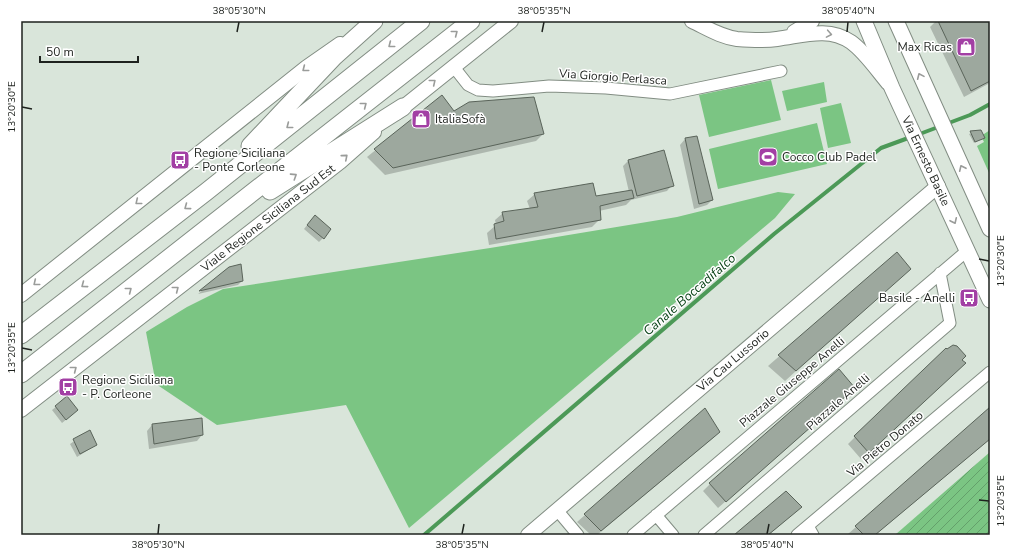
<svg xmlns="http://www.w3.org/2000/svg" width="1011" height="556" viewBox="0 0 1011 556" font-family="'Nunito Sans',sans-serif">
<defs>
<pattern id="garden-furrows" width="10" height="10" patternUnits="userSpaceOnUse"><rect width="10" height="10" fill="#7bc583"/><path d="M-1 1l2-2M0 10L10 0M9 11l2-2" fill="none" stroke="#64a06b"/></pattern>
</defs>
<rect width="100%" height="100%" fill="#d9e5da"/>
<path fill="#7bc583" d="M771,80L781,120L709,137L699,95Z
M824,82L827,102L787,111L782,91Z
M841,103L851,143L828,148L820,108Z
M817,123L827,164L718,189L709,149Z
M990,130V175L977,146L984,142L981,136Z
M778,192L795,194L775,218L409,528L346,405L217,425L156,384L146,332L187,307L223,289L490,248L677,217Z"/>
<path fill="url(#garden-furrows)" d="M990,452V535H895Z"/>
<path fill="#0003" d="M936,21H990V83L964,97L930,27Z
M442,96L453,112L543,134L536,141L385,175L367,157Z
M980,131L983,138L974,143L969,134Z
M685,139L712,200L707,205L694,209L680,145Z
M628,161L672,185L667,191L631,200L626,205L599,211L600,219L592,227L489,245L487,233L496,225L495,220L503,213L530,209L527,201L535,194L595,198L629,192L623,166Z
M311,220L323,238L319,242L304,229Z
M897,254L909,269L785,381L768,366Z
M229,268L242,281L238,285L198,294Z
M960,360L958,370L861,459L848,444L855,437Z
M846,395L718,508L703,491L710,484Z
M67,398L73,414L62,423L52,410Z
M989,409L990,439L875,535L848,534Z
M705,410L719,432L712,439L597,535H591L577,522Z
M152,425L202,435L197,441L149,449L147,431Z
M89,431L96,445L77,457L70,444Z
M801,507L769,535H736Z"/>
<g fill="none" stroke-linecap="round" stroke-linejoin="round">
<path stroke="#4c9957" stroke-width="4" d="M917,135L970,115L990,104
M424,535L774,234L881,148L911,137"/>
</g>
<path fill="#9da89e" stroke="#5a645a" d="M938,21H990V81L971,91Z
M442,95L454,111L469,102L534,97L544,134L393,168L374,149Z
M981,130L985,138L975,142L970,131Z
M697,136L713,200L699,204L685,138Z
M664,150L674,186L637,196L628,160Z
M593,183L596,196L632,190L634,198L600,206L601,220L496,239L494,224L504,221L502,212L538,207L534,193Z
M315,215L331,229L324,239L307,225Z
M897,252L911,269L796,371L778,355Z
M241,264L243,281L199,291L229,267Z
M953,345L957,346L966,356L962,360L966,363L869,453L854,436L946,348L947,349Z
M839,369L855,388L726,502L709,483Z
M67,396L78,410L66,420L55,406Z
M990,407V439L875,535H864L855,526Z
M705,408L720,432L601,531L584,514Z
M202,418L203,435L154,444L152,424Z
M90,430L97,445L80,454L73,439Z
M786,491L802,507L768,535H734Z"/>
<g fill="none" stroke-linecap="round" stroke-linejoin="round">
<g stroke="#828d83" stroke-width="13">
<path id="minor" d="M453,66L468,85L478,90L493,91L549,86L606,88L670,94L781,71
M557,510L578,535
M656,515L673,535
M808,526L813,535
M633,535L968,250
M704,535L950,323L940,273
M797,535L990,372"/>
</g>
<g stroke="#828d83" stroke-width="16">
<path id="tertiary" d="M692,21C707,28 721,37 737,39C750,40 764,41 777,39C802,36 828,26 851,42C865,52 877,70 888,83
M794,32L812,21
M396,113L511,21
M21,295L307,67L340,44
M21,410L340,162L374,132
M528,535L938,186"/>
</g>
<g stroke="#828d83" stroke-width="17">
<path id="secondary" d="M864,21L892,88L990,300
M896,21L990,229"/>
</g>
<g stroke="#828d83" stroke-width="19">
<path id="primary" d="M250,146L334,57L374,21
M270,191L403,107
M21,335L206,192L421,21
M21,374L471,21"/>
</g>
<use href="#minor" stroke="#fff" stroke-width="11"/>
<use href="#tertiary" stroke="#fff" stroke-width="14"/>
<use href="#secondary" stroke="#fff" stroke-width="15"/>
<use href="#primary" stroke="#fff" stroke-width="17"/>
</g>
<defs><path id="oneway-chevron" d="M-2-3.5L2.5 0L-2 3.5" fill="none" stroke-width="1.6" stroke-linecap="round" stroke-linejoin="round"/></defs>
<g stroke="#9a9c9a">
<use href="#oneway-chevron" transform="translate(455 33) rotate(-38)"/>
<use href="#oneway-chevron" transform="translate(829 34) rotate(10)"/>
<use href="#oneway-chevron" transform="translate(391 45) rotate(142)"/>
<use href="#oneway-chevron" transform="translate(305 69) rotate(142)"/>
<use href="#oneway-chevron" transform="translate(920 76) rotate(-114)"/>
<use href="#oneway-chevron" transform="translate(433 82) rotate(-39)"/>
<use href="#oneway-chevron" transform="translate(364 105) rotate(-38)"/>
<use href="#oneway-chevron" transform="translate(289 126) rotate(142)"/>
<use href="#oneway-chevron" transform="translate(345 157) rotate(-41)"/>
<use href="#oneway-chevron" transform="translate(962 168) rotate(-115)"/>
<use href="#oneway-chevron" transform="translate(294 176) rotate(-33)"/>
<use href="#oneway-chevron" transform="translate(138 202) rotate(141)"/>
<use href="#oneway-chevron" transform="translate(187 207) rotate(143)"/>
<use href="#oneway-chevron" transform="translate(954 221) rotate(65)"/>
<use href="#oneway-chevron" transform="translate(36 283) rotate(141)"/>
<use href="#oneway-chevron" transform="translate(84 285) rotate(143)"/>
<use href="#oneway-chevron" transform="translate(176 289) rotate(-38)"/>
<use href="#oneway-chevron" transform="translate(129 290) rotate(-38)"/>
<use href="#oneway-chevron" transform="translate(74 369) rotate(-38)"/>
</g>
<path fill="none" stroke="#1e221e" stroke-width="1.5" d="M237,32L239,22M542,32L544,22M847,32L848,22M22,107L32,109M979,259L989,261M22,348L32,350M979,500L989,501M158,534L159,524M462,534L464,524M767,534L769,524"/>
<defs>
<g id="shop-square" transform="scale(1)"><rect x="-9" y="-9" width="18" height="18" rx="4" fill="#a23fa4" stroke="#fff"/><path d="M-5-2.5h2.3a2.7 3.5 0 0 1 5.4 0H5L5.5 6h-11ZM-1.5-2.5h3a1.5 2.3 0 0 0-3 0Z" fill="#fff"/></g>
<g id="stadium-square" transform="scale(1)"><rect x="-9" y="-9" width="18" height="18" rx="4" fill="#a23fa4" stroke="#fff"/><path d="M0-5a6.5 5 0 1 0 0 10a6.5 5 0 1 0 0-10ZM-3.5-1.8h7v3.6h-7Z" fill="#fff"/></g>
<g id="bus-square" transform="scale(1)"><rect x="-9" y="-9" width="18" height="18" rx="4" fill="#a23fa4" stroke="#fff"/><path d="M-5-6H5V4H4V6H2V4H-2V6H-4V4H-5ZM-3.5-4V0h7V-4ZM-3.5 1.2v1.5H-2V1.2ZM2 1.2v1.5H3.5V1.2Z" fill="#fff"/></g>
</defs>
<g fill-rule="evenodd">
<use href="#shop-square" x="966" y="47"/>
<use href="#shop-square" x="421" y="119"/>
<use href="#stadium-square" x="768" y="157"/>
<use href="#bus-square" x="180" y="160"/>
<use href="#bus-square" x="969" y="298"/>
<use href="#bus-square" x="68" y="387"/>
</g>
<g text-anchor="middle" stroke-width="3" stroke-linejoin="round" paint-order="stroke">
<g font-size="12" fill="#1e221e" stroke="#fff" text-anchor="start">
<text x="952" y="51" text-anchor="end">Max Ricas</text>
<text x="435" y="123">ItaliaSofà</text>
<text x="194" y="157">Regione Siciliana<tspan x="194" dy="14">- Ponte Corleone</tspan></text>
<text x="782" y="161">Cocco Club Padel</text>
<text x="955" y="302" text-anchor="end">Basile - Anelli</text>
<text x="82" y="384">Regione Siciliana<tspan x="82" dy="14">- P. Corleone</tspan></text>
</g>
<g font-size="12" fill="#1e221e" stroke="#fff">
<text transform="translate(613 77) rotate(4)" y="4">Via Giorgio Perlasca</text>
<text transform="translate(926 161) rotate(65)" y="4">Via Ernesto Basile</text>
<text transform="translate(268 218) rotate(-38)" y="4">Viale Regione Siciliana Sud Est</text>
<text transform="translate(733 360) rotate(-40)" y="4">Via Cau Lussorio</text>
<text transform="translate(792 382) rotate(-40)" y="4">Piazzale Giuseppe Anelli</text>
<text transform="translate(838 402) rotate(-41)" y="4">Piazzale Anelli</text>
<text transform="translate(885 444) rotate(-40)" y="4">Via Pietro Donato</text>
</g>
<g font-size="13" font-style="italic" fill="#084216" stroke="#fff">
<text transform="translate(689 294) rotate(-41)" y="5">Canale Boccadifalco</text>
</g>
</g>
<rect width="1011" height="556" fill="none" stroke="#ffffff" stroke-width="44"/>
<path d="M40 56v6h98v-6" fill="none" stroke="#1e221e" stroke-width="2"/>
<text x="46" y="56" font-size="12" fill="#1e221e" stroke="#ffffff" stroke-width="3" paint-order="stroke">50 m</text>
<rect x="22" y="22" width="967" height="512" fill="none" stroke="#1e221e" stroke-width="1.5"/>
<g font-size="10" text-anchor="middle" fill="#1e221e">
<text x="239" y="14">38°05'30"N</text>
<text x="544" y="14">38°05'35"N</text>
<text x="848" y="14">38°05'40"N</text>
<text transform="translate(11 107) rotate(-90)" y="4">13°20'30"E</text>
<text transform="translate(1000 261) rotate(-90)" y="4">13°20'30"E</text>
<text transform="translate(11 348) rotate(-90)" y="4">13°20'35"E</text>
<text transform="translate(1000 501) rotate(-90)" y="4">13°20'35"E</text>
<text x="158" y="548">38°05'30"N</text>
<text x="462" y="548">38°05'35"N</text>
<text x="767" y="548">38°05'40"N</text>
</g>
</svg>
